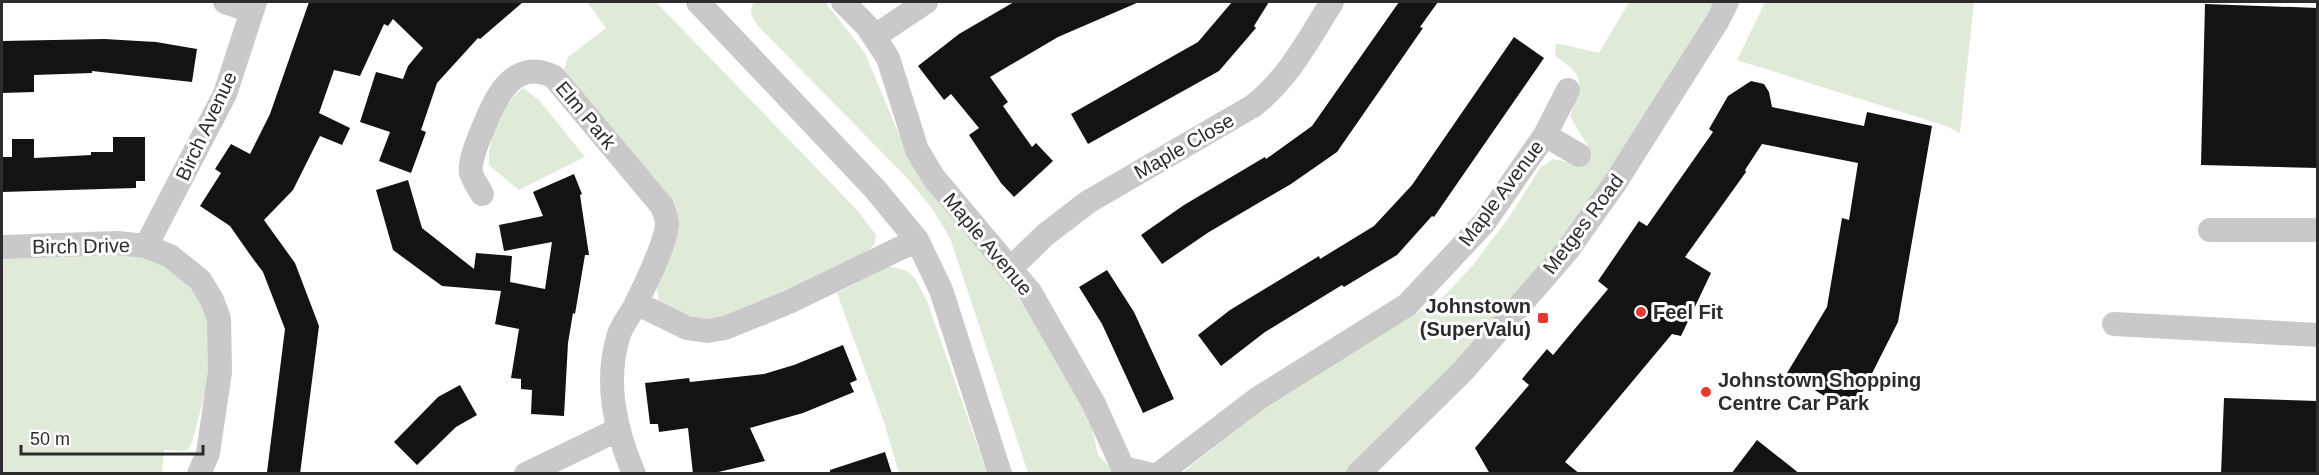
<svg xmlns="http://www.w3.org/2000/svg" width="2319" height="475" viewBox="0 0 2319 475" font-family="Helvetica,sans-serif">
<rect width="100%" height="100%" fill="#fff"/>
<path fill="#e0ead9" d="M587,2H656L858,211L876,235L875,243L871,248L849,262L746,311L707,320L693,319L659,301L656,283L674,243L601,118L564,70L568,57L606,28Z
M754,2H825L865,53L906,151L1032,316L1091,422L1098,455L1116,473H1028L950,238L931,207L907,178L758,26C752,18 748,11 754,2Z
M1629,2H1715L1576,224L1491,327L1379,443L1345,473L1181,474L1280,395L1372,341L1444,296L1473,265L1509,217L1541,167L1553,159L1576,164L1587,145L1570,116C1582,81 1587,78 1555,56L1556,43L1599,53Z
M1765,2H1974L1960,133L1946,126L1737,60Z
M523,88L539,100L585,157L519,190L489,165C487,139 502,104 523,88Z
M130,252L178,271L206,309L212,366L192,443L188,450L182,451L164,450L162,473H2V256Z
M888,267C914,268 916,280 927,301L987,473H899L884,422L837,293Z"/>
<path fill="#131313" d="M309,2H523L480,39L478,38L437,83L421,130L426,132L411,173L379,161L390,132L360,122L376,72L403,79L408,66L423,48L393,19L388,26L384,24L360,76L334,70L319,113L350,128L342,145L320,136L293,190L264,220L295,263L319,326L300,474H279L267,472L285,329L263,272L251,256L230,226L200,206L221,173L215,169L231,144L250,154L270,114Z
M1014,2H1139L1058,37L990,77L1008,102L1003,106L1032,147L1036,143L1053,161L1014,197L1001,183L969,135L979,128L951,94L944,100L918,66L959,34Z
M1232,2H1269L1254,26L1256,28L1219,71L1088,144L1071,114L1198,42Z
M1399,2H1438L1420,27L1423,28L1337,152L1291,184L1209,232L1162,264L1141,235L1184,205L1265,157L1266,159L1312,126Z
M2205,4L2318,8V168L2201,165Z
M1514,37L1544,58L1434,217L1432,216L1397,255L1344,287L1342,285L1265,332L1221,366L1198,335L1230,310L1319,256L1320,259L1374,226L1412,185Z
M104,39L156,42L197,49L192,82L92,71V73L34,75V92L2,93V41Z
M1751,81L1764,84L1769,92L1772,107L1864,126L1867,112L1932,126L1898,322L1852,413L1787,373L1827,307L1842,218L1849,220L1858,163L1762,144L1745,170L1746,172L1685,257L1711,273L1681,336L1672,334L1565,462L1580,474H1490L1475,448L1529,385L1522,379L1547,349L1553,355L1608,289L1598,281L1639,221L1647,226L1713,132L1709,129L1728,96Z
M113,137H145V181H136V188L2,192V157H12V139H34V158L91,155V152H113Z
M574,174L582,194L580,195L589,255H585L575,314L573,313L568,343L564,416L531,414L532,390L521,389V379L511,378L519,329L495,324L501,291L442,286L393,250L376,190L408,180L422,228L474,269L476,253L512,256L510,282L545,289L552,242L504,251L499,225L543,216L533,192Z
M1107,270L1134,312L1174,399L1143,413L1102,324L1079,287Z
M843,345L857,380L850,383L854,392L803,413L750,428L765,461L710,474H693L688,428L659,432L658,424H650L645,383L689,378L690,382L764,374L794,365Z
M460,385L477,415L456,427L417,465L394,442L438,397Z
M2224,398L2318,401V474H2221Z
M1757,440L1800,474H1731Z
M885,452L892,474H830V470Z"/>
<g fill="none" stroke-linecap="round" stroke-linejoin="round">
<path stroke="#c9c9c9" stroke-width="24" d="M225,2L252,11
M698,2L875,189L917,240L941,290L1000,474
M843,2L867,26L888,58L917,150L934,178L1030,292L1094,404L1123,468L1148,474
M875,36L926,2
M1545,135L1579,155
M482,194C479,188 473,180 471,173C469,162 477,143 481,133C494,101 512,56 554,77L662,206C664,212 667,218 667,224C666,244 644,287 635,306C630,315 623,324 619,334C604,382 615,429 634,474
M2210,230H2318
M146,246L225,94L255,2
M2,247L117,243L146,246L170,256L200,280L212,300L219,319L220,372L208,453L199,474
M1011,268L1045,235L1088,202L1253,106C1289,78 1308,40 1332,2
M636,303L687,328L707,331L725,328L789,302L917,240
M2114,324L2318,335
M526,474L617,430
M1159,474L1257,399L1407,305L1484,223L1545,135L1568,90
M1358,474L1463,371L1567,251L1615,183L1718,20L1727,2"/>
</g>
<g fill="#e3392e" stroke="#fff" stroke-width="2">
<circle cx="1641" cy="312" r="6"/>
<rect x="1537" y="312" width="12" height="12" rx="3"/>
<circle cx="1706" cy="392" r="6"/>
</g>
<g text-anchor="middle" stroke-width="6" stroke-linejoin="round" paint-order="stroke">
<g font-size="20" fill="#2c2c2c" stroke="#fff">
<text transform="translate(586 115) rotate(50)" y="7">Elm Park</text>
<text transform="translate(206 126) rotate(-65)" y="7">Birch Avenue</text>
<text transform="translate(1184 146) rotate(-30)" y="7">Maple Close</text>
<text transform="translate(1501 193) rotate(-53)" y="7">Maple Avenue</text>
<text transform="translate(1583 224) rotate(-53)" y="7">Metges Road</text>
<text transform="translate(988 244) rotate(50)" y="7">Maple Avenue</text>
<text transform="translate(81 246) rotate(-1)" y="7">Birch Drive</text>
</g>
<g font-size="20" font-weight="bold" fill="#2c2c2c" stroke="#fff" text-anchor="start">
<text x="1531" y="313" text-anchor="end">Johnstown<tspan x="1531" dy="23">(SuperValu)</tspan></text>
<text x="1653" y="319">Feel Fit</text>
<text x="1718" y="387">Johnstown Shopping<tspan x="1718" dy="23">Centre Car Park</tspan></text>
</g>
</g>
<rect width="2319" height="475" fill="none" stroke="#2c2c2c" stroke-width="6"/>
<path d="M21 445v9h182v-9" fill="none" stroke="#2c2c2c" stroke-width="3"/>
<text x="30" y="445" font-size="18" fill="#2c2c2c" stroke="#ffffff" stroke-width="4.5" paint-order="stroke">50 m</text>
</svg>
